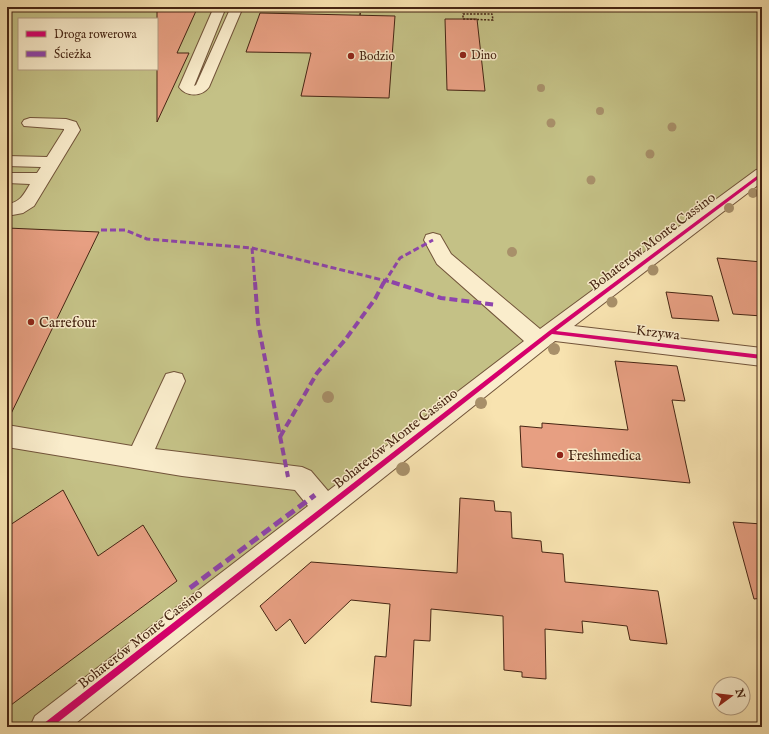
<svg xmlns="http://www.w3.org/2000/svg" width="769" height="734" viewBox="0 0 769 734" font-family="'IM FELL English',serif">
<rect width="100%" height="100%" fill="#f8e3b0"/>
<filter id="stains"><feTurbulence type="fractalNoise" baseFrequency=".005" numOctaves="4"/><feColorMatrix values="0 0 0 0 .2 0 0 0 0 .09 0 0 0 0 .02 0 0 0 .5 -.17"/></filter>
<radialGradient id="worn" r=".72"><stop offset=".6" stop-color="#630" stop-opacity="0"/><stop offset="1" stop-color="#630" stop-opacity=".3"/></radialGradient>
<path fill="#c4c186" stroke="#85734c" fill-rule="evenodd" d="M7,7H762V178L64,727H7ZM19,19H157V69H19Z"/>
<path fill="#e79f82" stroke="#462513" d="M157,11H196L177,53H189L157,122Z
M260,13L395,16L389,98L301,96L311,53L246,52Z
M445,19H477L485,91L447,90Z
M7,228L99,232L7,422Z
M717,258L762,262V316L733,314Z
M666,292L712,296L719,321L672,318Z
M615,361L677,366L685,401L672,400L690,483L522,467L520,426L542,428V423L628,430Z
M63,490L98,556L143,525L177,581L7,708V527Z
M460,498L494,501L495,511L511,512L512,538L541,541L542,552L563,554L565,582L658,591L667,644L630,640L627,626L582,621L583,633L545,629L546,679L522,677V672L504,670L503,616L431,609L430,641L414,640L411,706L371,702L375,656L386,657L390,604L351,600L305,644L290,619L276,631L260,606L311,562L457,573Z
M733,522L762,524V598L754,599Z"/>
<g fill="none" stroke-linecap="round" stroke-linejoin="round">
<g stroke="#72543a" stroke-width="2">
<path id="minor" d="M214,7H226L194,86L196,85L231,7H243L209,87C202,97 186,97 179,87Z
M750,7H762V11L752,10Z
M30,118L66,119L76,122L80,130L34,206L23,213L7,216V204C20,203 24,194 30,184L7,183V173H37L41,167L7,166V156L47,157L64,130V129L24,126L22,123L24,120Z
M762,169V182L574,326L762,348V366L555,341L71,727H30L35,716L308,506L295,490L182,476L7,447V425L132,446L166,374L174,372L182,374L185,381L155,449L302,467L311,471L328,491L524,341L437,264L424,240L426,235L433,233L440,235L451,254L540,329L756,170Z"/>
</g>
<path stroke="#462513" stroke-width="1.5" stroke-dasharray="2 1.5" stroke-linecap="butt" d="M463,14H492L493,20L463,19Z
M360,15L361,7"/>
<use href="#minor" fill="#faedcc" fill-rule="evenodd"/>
<path stroke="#8e44ad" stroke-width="2.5" stroke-dasharray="5 2.5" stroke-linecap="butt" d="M744,7L762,11"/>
<path stroke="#8e44ad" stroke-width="3" stroke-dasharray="6 3" stroke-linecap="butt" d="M101,230H125L147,239L252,248L395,283
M252,248L255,283
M384,283L400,258L433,240"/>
<path stroke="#8e44ad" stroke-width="4" stroke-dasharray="8 4" stroke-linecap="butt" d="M255,282L258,323L288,477
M392,282L441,298L497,305
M280,437L317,373L345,340L375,299L384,282"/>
<path stroke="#8e44ad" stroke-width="5" stroke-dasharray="10 5" stroke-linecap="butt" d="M190,588L315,495"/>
<g stroke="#faedcc" stroke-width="3">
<path id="cycleway" d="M761,173H762V176L556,331L762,355V359L552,334L52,727H42L43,724L549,331Z"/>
</g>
<use href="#cycleway" fill="#d6006c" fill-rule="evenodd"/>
</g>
<g fill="#a8906a">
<circle cx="541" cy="88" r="4"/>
<circle cx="600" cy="111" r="4"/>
<circle cx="551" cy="123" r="4.5"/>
<circle cx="672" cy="127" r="4.5"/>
<circle cx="650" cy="154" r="4.5"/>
<circle cx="591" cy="180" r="4.5"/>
<circle cx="753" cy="193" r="5"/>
<circle cx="729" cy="208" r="5"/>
<circle cx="512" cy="252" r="5"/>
<circle cx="653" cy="270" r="5.5"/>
<circle cx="612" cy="302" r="5.5"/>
<circle cx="554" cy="349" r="6"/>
<circle cx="328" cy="397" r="6"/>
<circle cx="481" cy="403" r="6"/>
<circle cx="403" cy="469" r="7"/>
</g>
<g fill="#8f2418" stroke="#faedcc" stroke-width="1.5">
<circle cx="463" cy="55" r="4"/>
<circle cx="351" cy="56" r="4"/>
<circle cx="31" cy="322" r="4"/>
<circle cx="560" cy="455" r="4"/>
</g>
<g text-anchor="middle" stroke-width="3" stroke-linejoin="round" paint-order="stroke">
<g font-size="12" fill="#462513" stroke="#faedcc" text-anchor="start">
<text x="471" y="59">Dino</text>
<text x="359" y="60">Bodzio</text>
</g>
<g font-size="14" fill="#462513" stroke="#faedcc">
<text transform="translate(652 241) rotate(-37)" y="5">Bohaterów Monte Cassino</text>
<text transform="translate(658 332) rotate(7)" y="5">Krzywa</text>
<text transform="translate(395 438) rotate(-38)" y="5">Bohaterów Monte Cassino</text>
<text transform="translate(140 638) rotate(-38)" y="5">Bohaterów Monte Cassino</text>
</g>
<g font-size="14" fill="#462513" stroke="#faedcc" text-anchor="start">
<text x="39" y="327">Carrefour</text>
<text x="568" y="460">Freshmedica</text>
</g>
</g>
<rect width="769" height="734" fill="none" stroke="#f8e3b0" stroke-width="24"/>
<rect x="8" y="8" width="753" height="718" fill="none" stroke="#462513" stroke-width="2"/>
<rect x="12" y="12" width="745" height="710" fill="none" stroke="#462513"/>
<rect x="18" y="18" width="140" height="52" fill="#faedcc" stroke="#b29d82"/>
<rect x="26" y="31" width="20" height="6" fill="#d6006c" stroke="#b29d82"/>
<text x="54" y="38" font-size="12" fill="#462513">Droga rowerowa</text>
<rect x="26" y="51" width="20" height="6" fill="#8e44ad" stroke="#b29d82"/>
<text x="54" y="58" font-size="12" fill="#462513">Ścieżka</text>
<g transform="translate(731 696) rotate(75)"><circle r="19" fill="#faedcc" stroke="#b29d82"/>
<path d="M0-3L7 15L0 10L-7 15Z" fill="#8f2418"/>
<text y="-6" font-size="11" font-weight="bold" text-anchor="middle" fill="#462513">N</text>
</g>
<rect width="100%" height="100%" filter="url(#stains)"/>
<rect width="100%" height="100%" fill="url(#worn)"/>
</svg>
